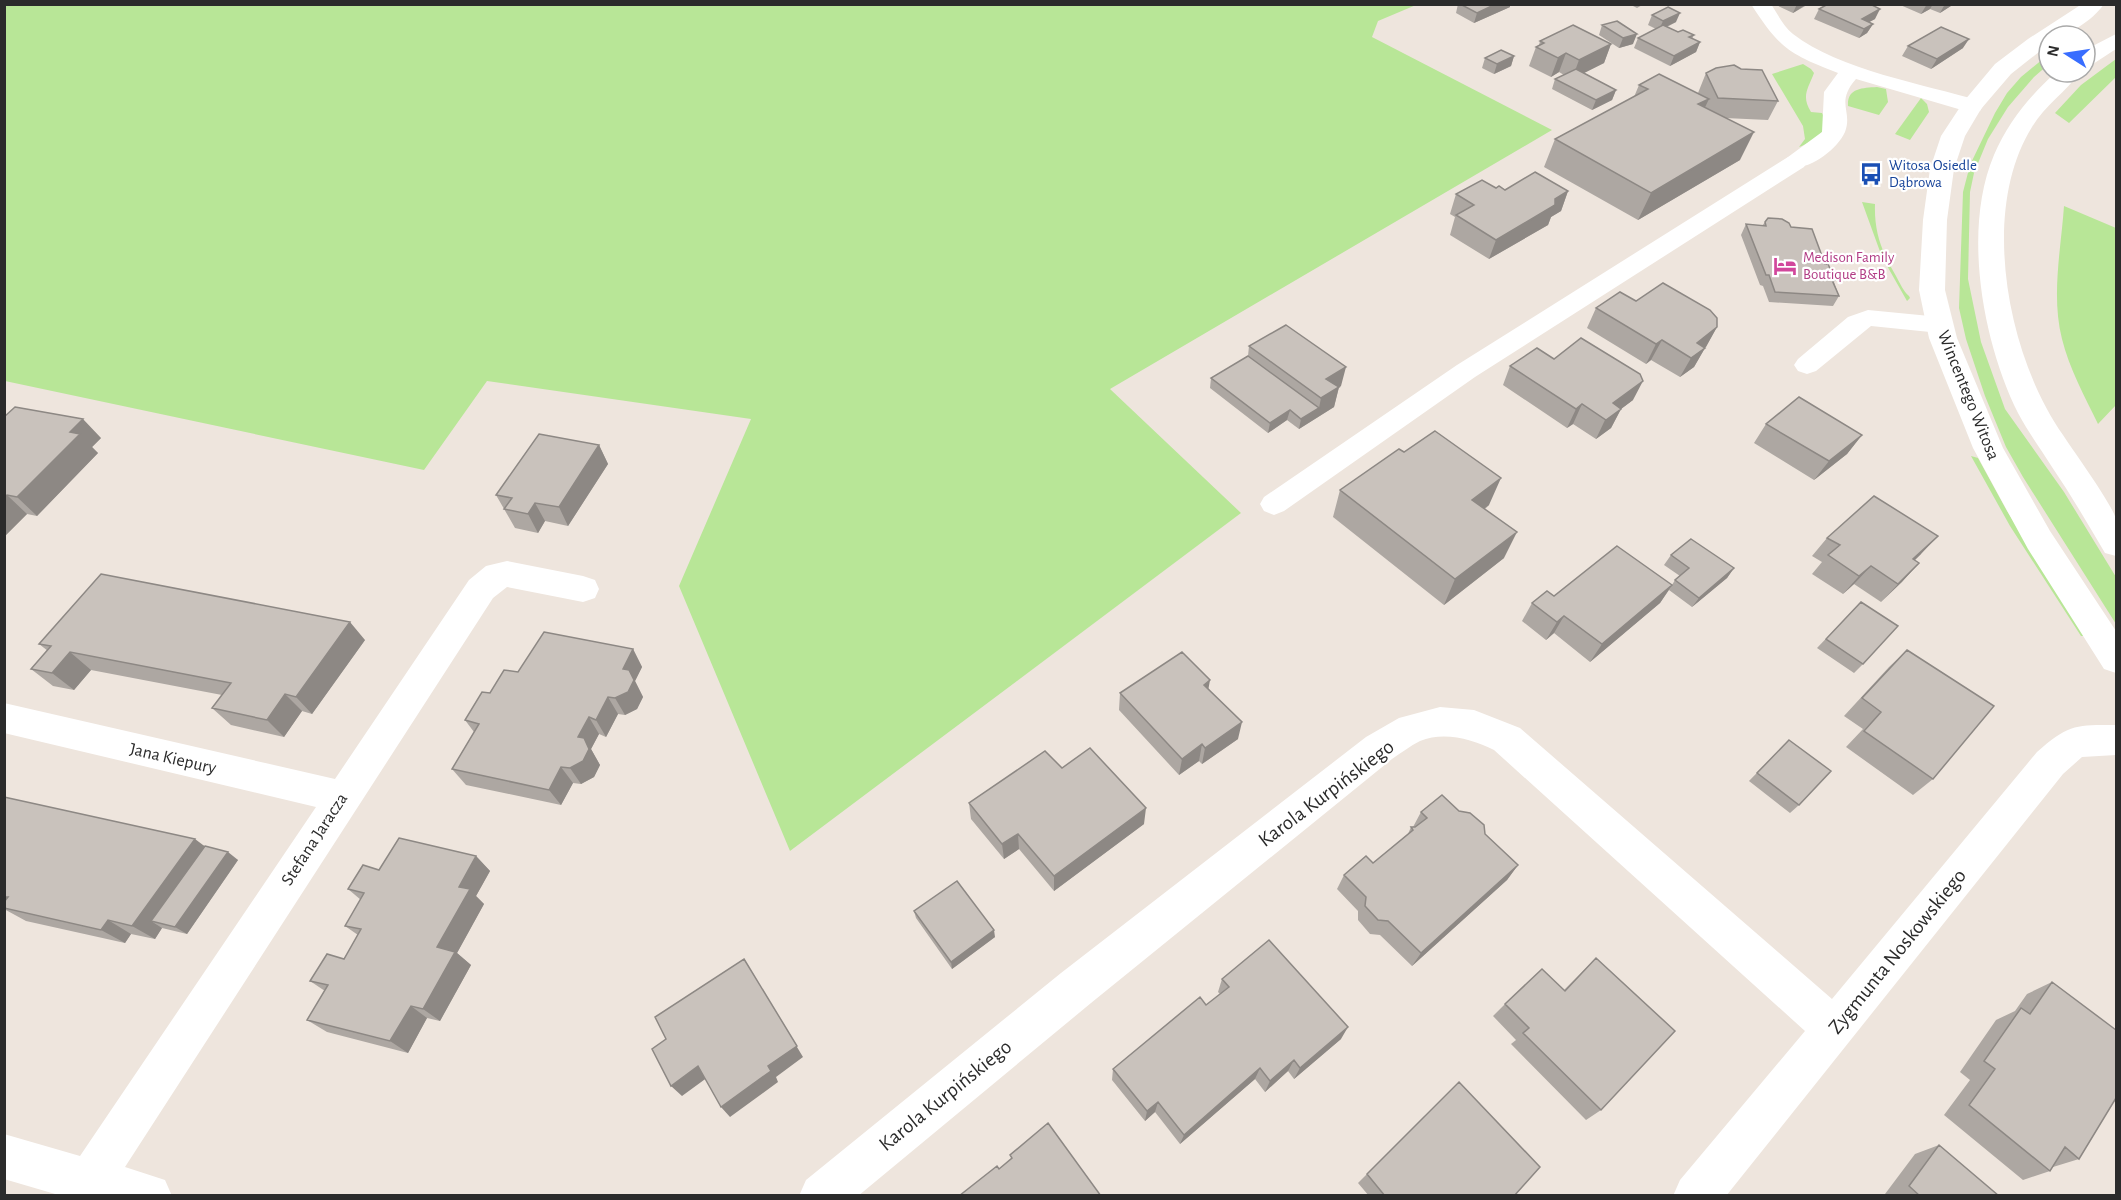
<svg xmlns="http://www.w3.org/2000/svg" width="2121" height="1200" viewBox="0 0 2121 1200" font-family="'Alegreya Sans',sans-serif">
<rect width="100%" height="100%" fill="#eee5dd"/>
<path fill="#b8e697" d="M5,4L1416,5L1378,21L1372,37L1552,130L1110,389L1241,513L790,851L679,586L751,419L487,381L424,470L5,381Z
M2049,54V64L2034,77L2008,107L1988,139L1974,173L1970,192L1968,279L1981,342L2005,409L2064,492L2116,577V624L2023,477L2006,447L1985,396L1966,339L1959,308L1963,192L1970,165L1995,113L2007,93L2021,77Z
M2116,59V77L2069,123L2055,113L2081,85Z
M1803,64L1811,69L1814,73C1808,89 1801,96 1811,112L1822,113C1832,131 1814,141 1799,147L1805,139L1803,126L1772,74Z
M1877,87L1886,89L1888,102L1879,115L1848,106C1847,88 1862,88 1877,87Z
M1921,98L1927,104L1929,112L1910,140L1895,134Z
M1862,202L1875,204C1874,233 1882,252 1896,276C1900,283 1903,291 1909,296L1910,298L1907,301L1882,257Z
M2064,206L2116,228V405L2098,424C2085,397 2069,368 2062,339C2051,296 2061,249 2064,206Z
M1971,456L1978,458L2007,511L2086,636H2081L2010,526Z"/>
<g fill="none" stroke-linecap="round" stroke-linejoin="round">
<path fill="#fff" fill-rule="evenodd" d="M1796,156L1804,157L1807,162L1804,167L1475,377L1284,511L1274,515L1264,511L1260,504L1264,497L1457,365L1788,157Z
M1868,310L1940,317L1949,319L1952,325L1949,331L1940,333L1871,326L1816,371L1807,374L1798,371L1794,365L1798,359L1848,317Z"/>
<path fill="#fff" fill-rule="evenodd" d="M1751,4H1771C1778,15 1784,27 1793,34C1839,70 1924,84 1980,101L1983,106L1980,111L1972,113L1856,79C1835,103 1853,111 1845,132C1837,150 1807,172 1788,167L1784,162L1788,157L1822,132L1824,92L1838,73C1789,54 1779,48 1751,4Z
M507,561L583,576L595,580L599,589L595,598L583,602L507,587L493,598L125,1167L165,1180L172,1196H62L4,1179V1134L80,1156L316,807L4,733V703L335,779L469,580L486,566Z
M1440,707L1474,710L1520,728L1832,999L2037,752C2069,724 2075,725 2116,725V755L2082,757L2063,774L1726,1196H1673L1680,1180L1805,1031L1494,750C1472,739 1444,731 1420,741C1410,746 1401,753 1392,759L1091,1003L858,1196H799L806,1180L1061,973L1366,737L1399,718Z"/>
<path fill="#fff" fill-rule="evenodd" d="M2082,4H2104C2092,21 2069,36 2049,36V44L2011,74L1981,109L1965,136L1954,169L1947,220L1945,290L1957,338L2003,448L2050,531L2116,631V673L2104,669L2028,549L1973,448L1929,338L1919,290L1923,220L1930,169L1941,136L1964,101L1995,64L2028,39Z
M2116,34V49L2093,64L2085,65V50Z
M2056,72H2080C2066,92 2045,105 2032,127C1979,212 2008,357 2063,435C2072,449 2115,508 2116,520C2118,531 2117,546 2116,556L2105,553C2088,524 2071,495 2052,467C2041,449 2028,432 2018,413C1983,343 1962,230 1994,155C2008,122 2030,96 2056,72Z"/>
</g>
<path fill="#ada7a2" d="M1458,4H1510V7L1474,23L1456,13Z
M1629,4H1644L1637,8Z
M1774,4L1807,5L1793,13Z
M1898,4H1954L1940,13L1930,9L1921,14Z
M1819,9L1875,19L1869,22L1873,24L1867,33L1859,38L1814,19Z
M1652,15L1676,22L1667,27L1678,32L1694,35L1692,39L1700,42L1696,52L1670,66L1634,48L1638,38L1656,29L1648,25Z
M1602,25L1633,44L1619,48L1599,35Z
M1540,41L1611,44L1604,63L1584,73L1616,90L1612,100L1592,110L1552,89L1555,79L1564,75L1559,72L1551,77L1529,66L1536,47L1539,45Z
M1908,46L1963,48L1931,69L1902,56Z
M1514,56L1511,66L1494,74L1482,68L1485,58Z
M1706,73L1778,101L1768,120L1725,118L1740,160L1638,220L1544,167L1555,139L1634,97L1639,85L1698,93Z
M1496,188L1505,190L1568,191L1561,211L1551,217L1548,225L1489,259L1450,235L1455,217L1450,214L1456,194Z
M1765,222L1791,227L1825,264L1835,280L1834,282L1839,296L1833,306L1769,302L1763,286L1760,285L1741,235L1746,224L1762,226Z
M1636,301L1717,327L1694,367L1680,377L1651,360L1646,364L1587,328L1596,308Z
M1249,346L1341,386L1339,387L1334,407L1299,429L1287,420L1268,433L1210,388L1211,378L1248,356Z
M1510,366L1633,400L1621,409L1611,428L1596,439L1573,424L1567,428L1503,385Z
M4,417L101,438L92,447L98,453L37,516L27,514L4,537Z
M1766,424L1862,435L1847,454L1814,480L1754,443Z
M599,445L608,464L568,526L545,521L538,533L515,528L496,495Z
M1340,490L1489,505L1485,509L1504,558L1444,605L1333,517Z
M1827,538L1921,554L1915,560L1919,563L1881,602L1854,584L1843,594L1812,574L1822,562L1812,556Z
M1671,555L1734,568L1727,578L1692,607L1669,590L1660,603L1590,662L1554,633L1546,640L1522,621L1532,603L1554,596L1672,585L1675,580L1680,576L1664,565Z
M1861,602L1863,664L1854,673L1817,648Z
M365,640L312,714L302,711L284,737L231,725L212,708L222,695L91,670L74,690L53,686L31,669L48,651L39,644Z
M633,649L642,667L635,681L643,697L637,709L625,715L618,714L606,737L599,734L591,749L600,765L594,777L581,784L573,783L561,805L466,785L452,769L474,732L465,720L490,693L518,672Z
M1907,650L1933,779L1913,795L1846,747L1863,729L1844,716L1889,667Z
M1209,689L1238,739L1202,764L1199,761L1179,775L1119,710L1120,693Z
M1789,740L1799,805L1790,813L1749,781Z
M1062,768L1144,824L1054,891L1019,849L1004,859L971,819L969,803Z
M4,797L205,846L238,860L187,934L162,928L155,939L131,934L125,943L26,921L4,909Z
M1421,812L1485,834L1518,865L1507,880L1412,966L1380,935L1370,934L1358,920V911L1337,889L1344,875L1373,863L1408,834L1411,827H1413Z
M476,856L490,871L476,896L484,904L457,953L471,965L440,1021L427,1018L408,1053L327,1032L307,1020L325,991L310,981L344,959L358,935L345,926L361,900L348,889L379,870Z
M914,911L995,937L952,969L916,918Z
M1596,958L1601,1110L1586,1120L1511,1044L1516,1040L1493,1016L1505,1004L1564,990Z
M1222,979L1341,1039L1294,1079L1288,1071L1265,1092L1255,1079L1180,1144L1155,1112L1145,1121L1112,1080L1113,1069L1206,1005L1220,994L1218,992Z
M2052,982L2079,1159L2053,1167L2050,1171L2023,1180L1944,1115L1970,1080L1960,1072L1996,1020L2015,1011L2027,994Z
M1459,1082L1514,1196H1369L1358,1183Z
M1939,1145L1999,1196H1887L1885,1194L1915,1154Z"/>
<path fill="#8d8884" d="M1496,4H1510V7L1474,23L1477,13Z
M1797,4H1807L1793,13Z
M1927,4H1933L1930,9L1921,14Z
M1945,4H1954L1940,13Z
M1880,9L1875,19L1860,27L1862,19Z
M1680,13L1676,22L1659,30L1663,21Z
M1873,24L1867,33L1859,38L1864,29Z
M1637,34L1633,44L1619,48L1623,38Z
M1969,39L1963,48L1931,69L1937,59Z
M1700,42L1696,52L1670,66L1674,56Z
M1611,44L1604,63L1572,79L1579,60Z
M1566,53L1559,72L1551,77L1558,58Z
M1514,56L1511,66L1494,74L1497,64Z
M1616,90L1612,100L1592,110L1596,100Z
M1709,99L1696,126L1698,104Z
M1754,132L1740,160L1638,220L1651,193Z
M1568,191L1561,211L1551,217L1548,225L1489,259L1496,240L1555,199Z
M1717,327L1706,347L1702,349L1705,348L1694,367L1680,377L1691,358L1697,343Z
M1662,340L1651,360L1646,364L1656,344Z
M1346,367L1341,386L1322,398L1326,379Z
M1643,381L1633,400L1621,409L1611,428L1596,439L1613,403Z
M1339,387L1334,407L1299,429L1301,419L1319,408L1321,398Z
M1582,404L1573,424L1567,428L1576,409Z
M1290,410L1287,420L1268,433L1270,423Z
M83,419L101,438L92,447L98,453L37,516L17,497L70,432Z
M1862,435L1847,454L1814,480L1829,461Z
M599,445L608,464L568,526L559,507Z
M1501,478L1489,505L1461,526L1472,500Z
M7,495L27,514L4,537V498Z
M535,503L545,521L538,533L528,514Z
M1517,532L1504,558L1444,605L1455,579Z
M1938,536L1921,554L1896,578L1913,559Z
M1919,563L1902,582L1881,602L1898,584Z
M1871,566L1854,584L1843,594L1859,576Z
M1734,568L1727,578L1692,607L1699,598Z
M1672,585L1660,603L1590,662L1602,644Z
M1564,616L1554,633L1546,640L1557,622Z
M350,622L365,640L312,714L296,697Z
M633,649L642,667L635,681L643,697L637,709L625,715L615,698L623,669Z
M70,652L91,670L74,690L52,673Z
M1210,680L1207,697L1204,685Z
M285,694L302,711L284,737L267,720Z
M608,697L618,714L606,737L596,720Z
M589,717L599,734L591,749L600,765L594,777L581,784L570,768L578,737Z
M1242,722L1238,739L1202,764L1205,748Z
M1202,744L1199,761L1179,775L1182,759Z
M561,767L573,783L561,805L549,790Z
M1146,808L1144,824L1054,891V876Z
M1018,834L1019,849L1004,859L1002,844Z
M195,839L215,854L151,921L162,928L155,939L132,926Z
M228,852L238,860L187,934L175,927Z
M476,856L490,871L476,896L484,904L457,953L471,965L440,1021L423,1009L437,947L459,887Z
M1518,865L1507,880L1412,966L1421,953Z
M108,920L131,934L125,943L101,930Z
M994,930L995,937L952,969L951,962Z
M744,959L803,1057L776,1077L778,1082L730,1117L721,1107L768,1066Z
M411,1006L427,1018L408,1053L390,1041Z
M1348,1027L1341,1039L1294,1079L1300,1068Z
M1294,1060L1288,1071L1265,1092L1270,1081Z
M698,1066L708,1077L682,1096L671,1086Z
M1260,1068L1255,1079L1180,1144L1184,1135Z
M1158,1102L1155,1112L1145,1121L1147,1111Z"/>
<path fill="#c9c2bc" stroke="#8d8884" stroke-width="1.5" d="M1460,4H1496L1477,13Z
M1828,4H1870L1880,9L1862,19L1873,24L1864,29L1819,9Z
M1668,7L1680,13L1663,21L1652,15Z
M1617,21L1637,34L1623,38L1602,25Z
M1573,25L1611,44L1579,60L1566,53L1558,58L1536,47L1544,43L1540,41Z
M1663,25L1678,32L1683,30L1694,35L1689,37L1700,42L1674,56L1638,38Z
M1941,27L1969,39L1937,59L1908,46Z
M1501,50L1514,56L1497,64L1485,58Z
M1734,65L1741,69L1762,70L1778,101L1718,98L1706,73L1716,68Z
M1576,69L1616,90L1596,100L1555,79Z
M1659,74L1709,99L1698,104L1754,132L1651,193L1555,139L1648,89L1639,85Z
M1535,172L1568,191L1555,199V205L1496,240L1456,215L1474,205L1456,194L1482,180L1496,188L1499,186L1505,190Z
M1768,218L1782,219L1789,223L1791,227L1812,229L1825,264H1828L1835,280H1832L1839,296L1775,292L1769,275H1766L1746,224L1766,226L1765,222Z
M1663,283L1710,310L1717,318V327L1697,343L1705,348L1691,358L1662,340L1656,344L1596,308L1620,292L1636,301Z
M1286,325L1346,367L1326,379L1339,387L1321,398L1249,346Z
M1581,338L1640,374L1643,381L1613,403L1621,409L1606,420L1582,404L1576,409L1510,366L1537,348L1554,359Z
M1248,356L1319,408L1301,419L1290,410L1270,423L1211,378Z
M1799,397L1862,435L1829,461L1766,424Z
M15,407L83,419L70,432L80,434L17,497L7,495L4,498V417Z
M1435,431L1501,478L1472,500L1517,532L1455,579L1340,490L1399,449L1404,452Z
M539,434L599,445L559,507L535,503L528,514L504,509L512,498L496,495Z
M1874,496L1938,536L1913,559L1919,563L1898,584L1871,566L1859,576L1828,555L1840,545L1827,538Z
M1691,539L1734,568L1699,598L1675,580L1689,568L1671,555Z
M1617,546L1672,585L1602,644L1564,616L1557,622L1532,603L1547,591L1554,596Z
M101,574L350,622L296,697L285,694L267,720L212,708L231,683L70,652L52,673L31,669L51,646L39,644Z
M1861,602L1898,626L1863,664L1826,639Z
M544,632L633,649L623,669L629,670L634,680L628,692L615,698L608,697L596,720L589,717L578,737L584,738L589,749L583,761L570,768L561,767L549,790L452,769L479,724L465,720L482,692L490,693L504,670L518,672Z
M1907,650L1994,706L1933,779L1864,731L1881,712L1862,698Z
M1182,652L1210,680L1204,685L1242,722L1205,748L1202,744L1182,759L1120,693Z
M1789,740L1831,771L1799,805L1757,773Z
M1090,748L1146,808L1054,876L1018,834L1002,844L969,803L1045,751L1062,768Z
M1442,795L1459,811L1470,813L1484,825L1485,834L1518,865L1421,953L1388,921L1378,920L1365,906L1366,897L1344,875L1366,856L1373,863L1413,830L1411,827H1415L1427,818L1421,812Z
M4,797L195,839L132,926L108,920L101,930L4,908V902L8,897H4Z
M399,838L476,856L459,887L470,889L437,947L455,952L423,1009L411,1006L390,1041L307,1020L328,985L310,981L327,954L344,959L361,929L345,926L364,893L348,889L363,865L379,870Z
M205,846L228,852L175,927L151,921Z
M957,881L994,930L951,962L914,911Z
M1269,940L1348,1027L1300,1068L1294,1060L1270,1081L1260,1068L1184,1135L1158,1102L1147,1111L1113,1069L1200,997L1206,1005L1229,987L1222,979Z
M1596,958L1675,1031L1601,1110L1523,1033L1529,1028L1505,1004L1542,969L1565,991Z
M744,959L797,1046L768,1066L771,1071L721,1107L698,1066L671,1086L652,1049L666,1039L655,1017Z
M2052,982L2116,1030V1098L2079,1159L2065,1147L2050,1171L1969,1105L1995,1069L1984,1061L2021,1008L2030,1014Z
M1459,1082L1540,1167L1514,1196H1385L1367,1174Z
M1048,1123L1101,1196H959L997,1166L999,1169L1012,1158L1010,1155Z
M1939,1145L1999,1196H1920L1909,1186Z"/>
<defs>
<g id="bus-bare" transform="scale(1.8)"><path d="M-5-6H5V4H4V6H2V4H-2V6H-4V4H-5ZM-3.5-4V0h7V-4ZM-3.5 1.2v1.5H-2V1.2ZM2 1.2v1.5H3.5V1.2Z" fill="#1a4fb4" stroke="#fff" stroke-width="2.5" paint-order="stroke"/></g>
<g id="hotel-bare" transform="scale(1.8)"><path d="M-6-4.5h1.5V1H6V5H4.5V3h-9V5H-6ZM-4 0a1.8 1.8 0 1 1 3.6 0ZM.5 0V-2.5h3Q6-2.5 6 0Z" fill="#d1479c" stroke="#fff" stroke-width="2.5" paint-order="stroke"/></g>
</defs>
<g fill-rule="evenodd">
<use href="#bus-bare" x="1871" y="174"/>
<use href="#hotel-bare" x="1785" y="266"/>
</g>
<g text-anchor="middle" stroke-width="4.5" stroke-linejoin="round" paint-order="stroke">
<g font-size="15" fill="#164399" stroke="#fff" text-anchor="start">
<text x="1889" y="170">Witosa Osiedle<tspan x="1889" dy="17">Dąbrowa</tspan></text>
</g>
<g font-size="15" fill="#b23c85" stroke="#fff" text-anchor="start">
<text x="1803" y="262">Medison Family<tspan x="1803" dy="17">Boutique B&amp;B</tspan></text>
</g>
<g font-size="18" fill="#2b2b2b" stroke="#fff">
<text transform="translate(1969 395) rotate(68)" y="6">Wincentego Witosa</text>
<text transform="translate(173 758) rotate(13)" y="6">Jana Kiepury</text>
<text transform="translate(314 839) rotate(-57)" y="6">Stefana Jaracza</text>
</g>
<g font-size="21" fill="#2b2b2b" stroke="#fff">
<text transform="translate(1326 793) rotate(-37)" y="7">Karola Kurpińskiego</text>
<text transform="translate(1897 951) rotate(-51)" y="7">Zygmunta Noskowskiego</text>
<text transform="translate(945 1095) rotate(-39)" y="7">Karola Kurpińskiego</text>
</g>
</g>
<rect width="2121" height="1200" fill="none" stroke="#2b2b2b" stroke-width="12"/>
<g transform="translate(2067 54) rotate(282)"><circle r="28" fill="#ffffff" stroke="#aaaaaa" stroke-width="1.5"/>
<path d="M0-4.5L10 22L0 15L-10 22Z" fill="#386dff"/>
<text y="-9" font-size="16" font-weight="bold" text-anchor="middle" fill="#2b2b2b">N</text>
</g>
</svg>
